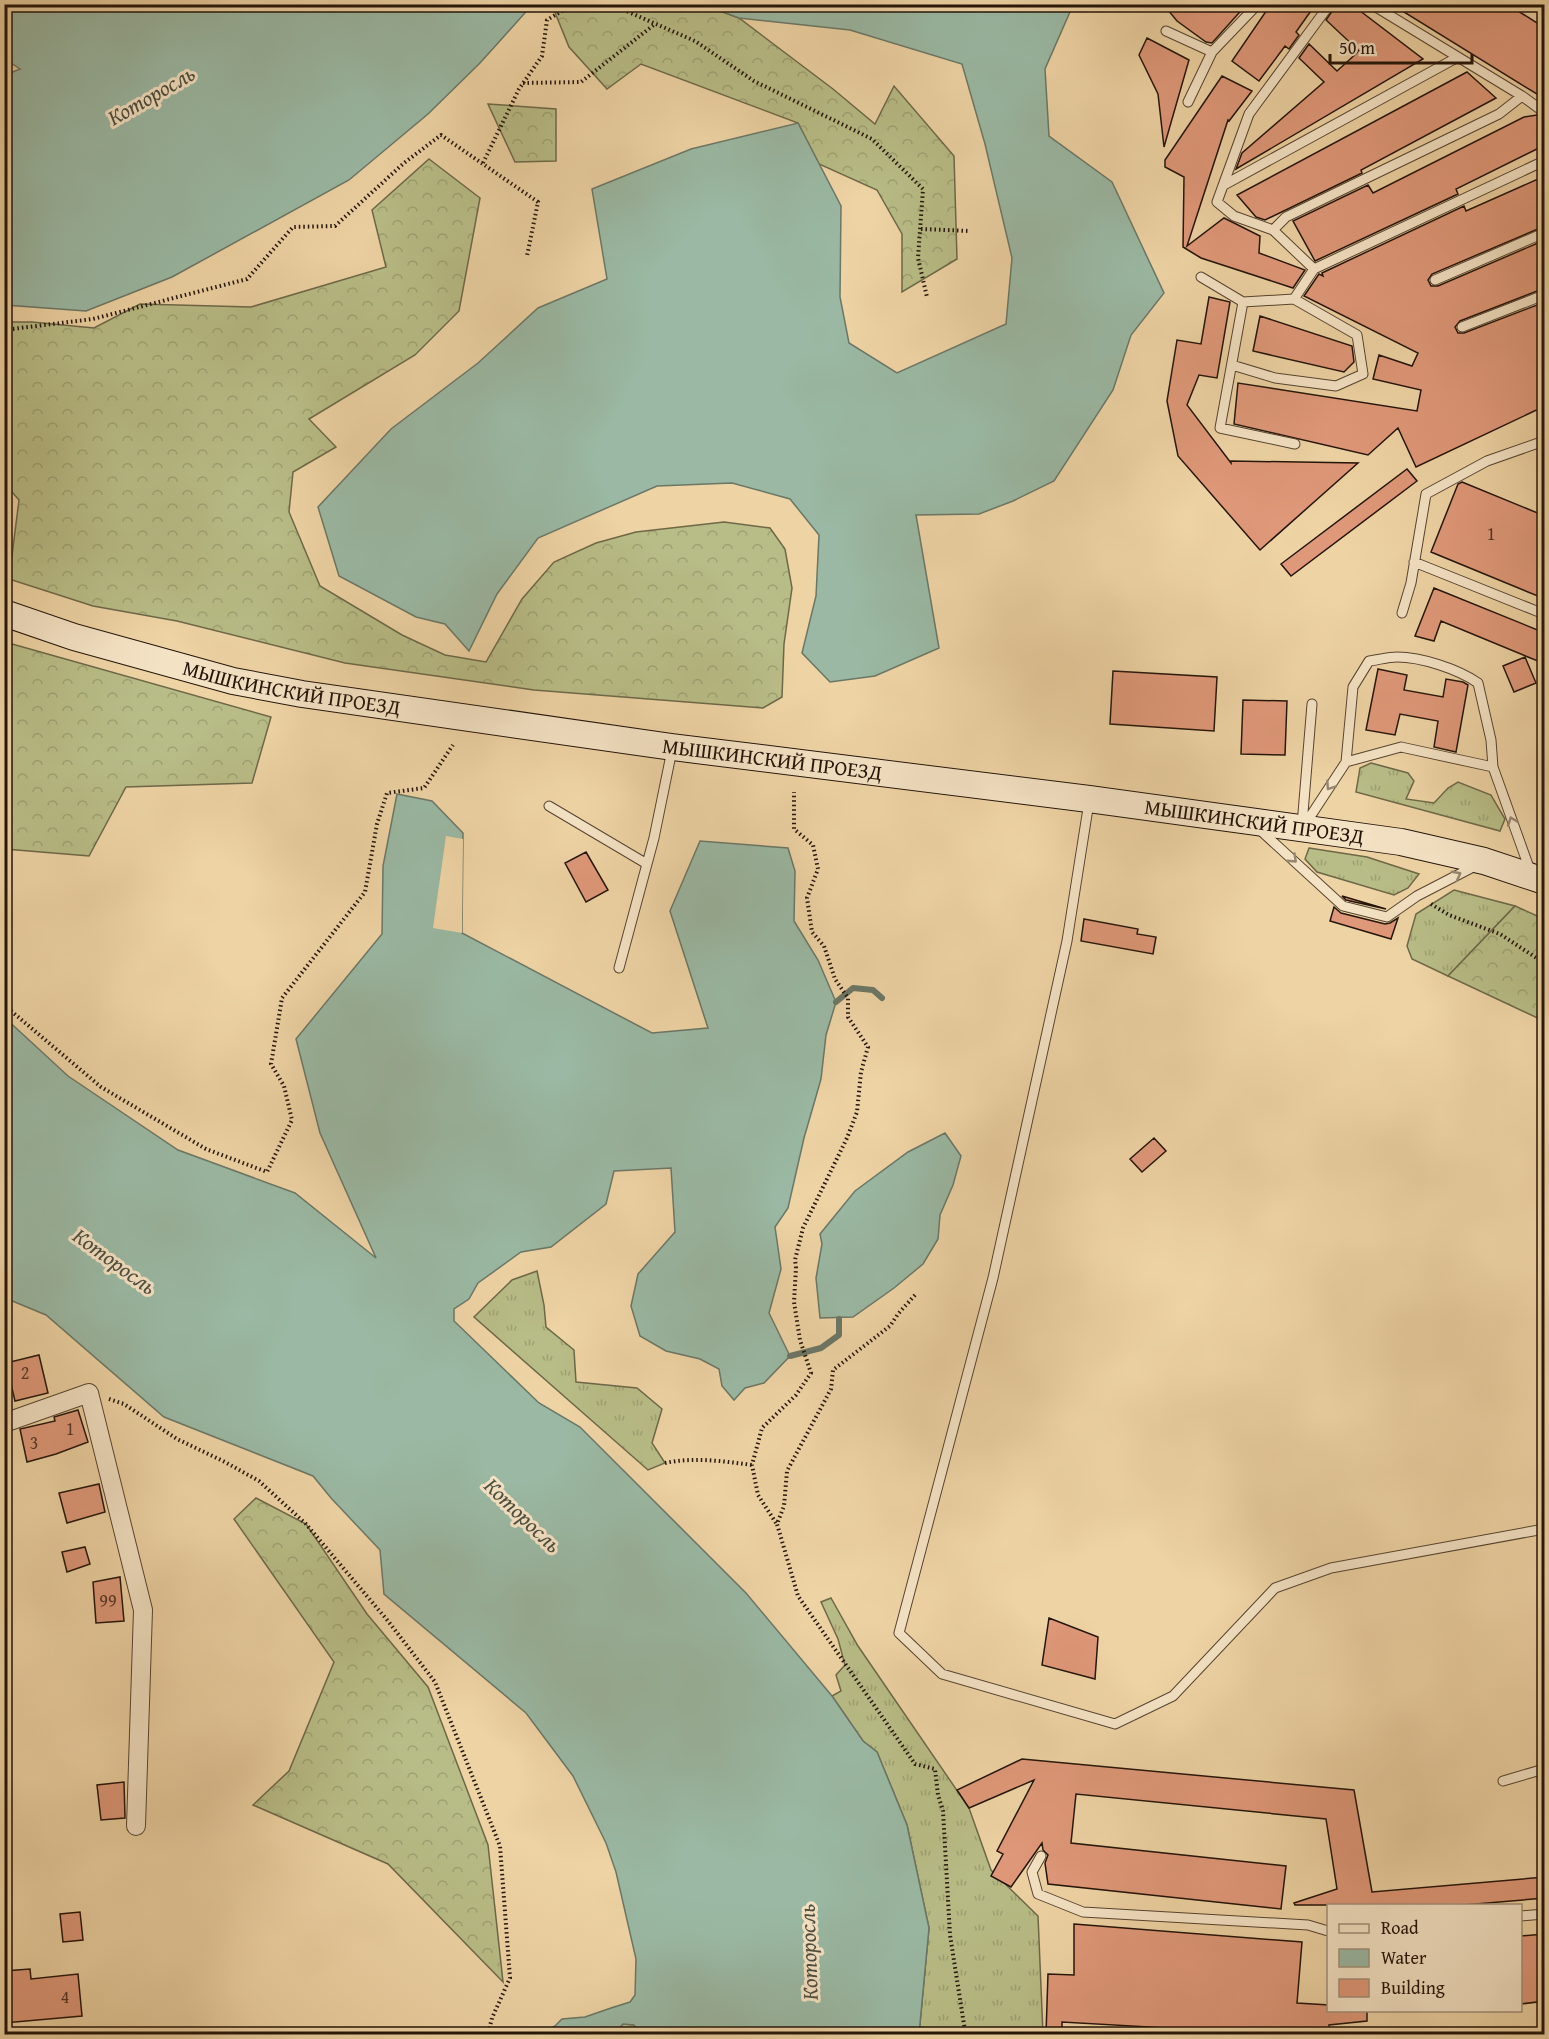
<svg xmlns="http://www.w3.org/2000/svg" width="1549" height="2039" viewBox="0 0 1549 2039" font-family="'Gentium Book Plus',serif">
<defs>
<pattern id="grass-tufts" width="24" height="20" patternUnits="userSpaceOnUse" patternTransform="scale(1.5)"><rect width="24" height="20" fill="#b8bc86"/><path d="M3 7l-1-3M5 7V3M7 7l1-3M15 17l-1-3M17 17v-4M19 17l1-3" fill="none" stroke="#9ea172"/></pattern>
<pattern id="forest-crowns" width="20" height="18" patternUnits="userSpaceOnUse" patternTransform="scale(1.5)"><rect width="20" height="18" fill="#b8bc86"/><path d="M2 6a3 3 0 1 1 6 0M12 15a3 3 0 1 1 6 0" fill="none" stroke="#9ea172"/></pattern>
</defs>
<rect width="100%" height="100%" fill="#eed3a4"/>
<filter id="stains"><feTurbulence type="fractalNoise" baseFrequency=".00333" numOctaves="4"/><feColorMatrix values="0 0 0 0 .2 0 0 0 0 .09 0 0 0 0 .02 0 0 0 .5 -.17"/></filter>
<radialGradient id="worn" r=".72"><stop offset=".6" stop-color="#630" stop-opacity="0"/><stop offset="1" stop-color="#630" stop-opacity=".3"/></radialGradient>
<path fill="url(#grass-tufts)" stroke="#6e6848" stroke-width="1.5" d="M1371,763L1408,773L1414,781L1406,799L1434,803L1448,788L1458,782L1491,795L1505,819L1500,831L1356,792L1360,768Z
M1309,848L1367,857L1419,874L1408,888L1394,895L1317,872L1305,859Z
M1454,890L1515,906L1448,976L1412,959L1407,946L1416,914Z
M537,1271L544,1305L546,1327L574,1350L576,1382L637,1388L662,1409L652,1443L665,1463L648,1470L474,1317L512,1280Z
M831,1598L858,1646L969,1808L991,1870L1038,1916L1043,2034H919L929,1928L907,1825L877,1752L863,1741L832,1696L841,1691L836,1675L845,1665L838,1639L821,1602Z
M623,2024L634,2025L642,2034H570L579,2032L615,2033Z"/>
<path fill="url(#forest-crowns)" stroke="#6e6848" stroke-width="1.5" d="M552,5H704L739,18L833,89L875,124L894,86L954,156L957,259L902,292V234L877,190L819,164L798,123L641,64L607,89L569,47Z
M488,104L556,109V161L515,162Z
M429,159L480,198L459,311L415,355L309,419L336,447L293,472L289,512L320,586L402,635L445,655L486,662L522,599L554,562L596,543L636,532L724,522L770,528L785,549L792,588L784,644L782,697L763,708L534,690L345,663L177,621L93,606L9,579L19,500L5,484V322H32L94,328L140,304L251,307L386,267L372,210Z
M5,642L271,717L252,783L126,787L89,856L5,849Z
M1515,906L1544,919V1021L1448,976Z
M256,1498L306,1524L367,1614L428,1687L488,1845L503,1982L388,1864L253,1805L289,1771L334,1662L234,1519Z"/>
<path fill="#9ab8a3" stroke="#6b7766" stroke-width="1.5" d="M5,4H532V5L480,63L428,114L349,180L172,277L86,311L5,305V75L20,69L5,59Z
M704,5H1073L1045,69L1049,136L1112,182L1164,293L1131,335L1113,390L1054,481L1013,501L979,514L916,515L939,648L875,676L830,682L802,653L816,596L819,535L790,499L732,483L657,486L538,538L497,594L469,651L445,624L416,617L339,576L318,507L391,429L478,363L538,308L607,279L592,189L691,149L798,123L841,206L840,297L849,343L897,373L1006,324L1012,258L985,144L962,64L850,30L739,18Z
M397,794L432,801L463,833L462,933L652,1033L708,1028L670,911L700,841L788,848L795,871L794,921L818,960L836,1002L826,1035L821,1079L804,1138L788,1208L775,1227L781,1269L769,1313L790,1356L764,1383L745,1388L734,1400L722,1386L719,1369L700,1359L666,1351L640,1336L631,1306L638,1274L675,1232L671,1168L614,1171L606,1204L551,1247L521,1252L478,1283L469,1299L454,1309V1321L539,1403L580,1427L746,1593L832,1696L863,1741L877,1752L907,1825L929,1928L919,2034H642L634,2025L623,2024L615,2033C590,2032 567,2034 543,2034L556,2025L562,2019L585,2017L611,2008L630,2002L635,1995L636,1959L616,1872L606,1843L573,1776L526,1713L384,1594L380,1550L331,1498L313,1476L164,1417L46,1315L5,1298L4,1017L68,1076L178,1150L295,1193L376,1258L320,1133L296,1039L382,934L383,866Z
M945,1133L961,1156L953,1185L940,1215L938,1239L923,1264L894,1288L853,1317L820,1318L816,1278L822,1244L820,1234L855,1191L908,1152Z"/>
<path fill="#eed3a4" d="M446,836L463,839L462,933L433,928Z"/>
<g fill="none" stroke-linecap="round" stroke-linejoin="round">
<path stroke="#6b7766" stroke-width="6" d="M836,1002L853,988L873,990L882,998
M790,1356L821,1348L839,1335V1319"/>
</g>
<path fill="#df9879" stroke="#25150a" stroke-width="1.5" d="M1163,4H1247L1212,43L1206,42L1177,21Z
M1271,4H1321L1316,11L1313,8L1296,32L1299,35L1289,49L1285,46L1259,81L1232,61Z
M1337,4H1351L1423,59L1236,169L1242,153L1324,82L1299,58L1309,44L1337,71L1359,51L1326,20Z
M1391,4H1507L1545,28V99Z
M1147,38L1189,60L1164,147L1158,94L1139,55Z
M1467,72L1496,98L1361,170L1362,173L1265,220L1256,217L1237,195Z
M1222,76L1252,91L1229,121L1228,120L1187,246L1224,218L1260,236L1259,253L1305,270L1293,288L1201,258L1183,247L1184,177L1165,167V160Z
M1537,115L1545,119V145L1456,189L1458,194L1315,261L1293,221L1368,185L1373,193L1524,117Z
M1545,176V226L1432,274L1428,280L1431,286H1438L1545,240V288L1460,321L1455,327L1458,333H1464L1545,302V406L1416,467L1398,428L1368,455L1234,424L1238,383L1417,411L1421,390L1373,379L1379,355L1412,366L1418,353L1304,296L1319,274L1323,276L1322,273L1464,206L1466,211Z
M1209,297L1230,302L1217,378L1199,375L1187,405L1231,463V461L1358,463L1260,550L1178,456L1167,401L1177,340L1201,344Z
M1260,316L1352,346L1354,362L1344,372L1253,351Z
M1407,469L1417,481L1291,576L1281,564Z
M1462,482L1545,516V599L1431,552L1458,484Z
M1434,588L1545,633V664L1441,621L1434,641L1415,636Z
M1525,657L1536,683L1514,692L1503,666Z
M1378,669L1407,675L1404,690L1443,697L1446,679L1463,682L1468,685L1456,752L1434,747L1438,721L1400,714L1395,735L1366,730Z
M1113,671L1217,677L1214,731L1110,724Z
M1243,700L1287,701L1285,755L1241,754Z
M586,852L608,890L586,902L565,863Z
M1342,896L1386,909L1346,900Z
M1334,907L1341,913L1385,924L1390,923L1398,918L1391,939L1330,921Z
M1084,919L1138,929L1137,934L1156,937L1153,954L1081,941Z
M1154,1138L1166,1151L1142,1172L1130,1159Z
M39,1355L48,1393L15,1401L6,1363Z
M78,1410L88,1442L56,1454L27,1462L20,1429L55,1421L54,1417Z
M99,1484L105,1512L67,1523L59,1493Z
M85,1547L90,1564L67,1572L62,1552Z
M120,1577L124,1621L96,1623L93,1582Z
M1049,1618L1098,1637L1095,1679L1042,1665Z
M1022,1759L1354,1790L1372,1892L1545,1877V1898L1464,1905H1295L1294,1903L1337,1889L1326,1819L1076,1794L1071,1843L1286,1866L1281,1909L1048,1884L1045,1863L1048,1855L1043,1850L1042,1843L1011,1887L991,1876L1003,1854L997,1851L1034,1780L969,1808L957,1790Z
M124,1782L125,1818L101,1820L97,1785Z
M80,1912L83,1940L63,1942L60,1914Z
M1074,1924L1302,1942L1297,2003L1329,2005V2010H1367V2021L1329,2025V2034H1273L1062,2022V2034H1046L1048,1974L1074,1975Z
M1545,1934V2001L1521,2004V1936Z
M30,1969L31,1979L78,1974L82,2016L4,2023V1971Z"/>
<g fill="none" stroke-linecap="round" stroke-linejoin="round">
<g stroke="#574430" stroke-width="11">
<path id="lane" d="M1330,4L1249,114L1217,202L1234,216L1273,230L1286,217L1499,114L1522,96L1544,112
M1371,4L1522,96
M1539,4L1544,8
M1166,31L1212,52
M1188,102L1212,52L1258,4
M1224,185L1458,57
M1273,230L1314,269
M1201,277L1243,302
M1435,280L1544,233
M1462,327L1544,295
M1232,365L1275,378L1336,386L1363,374L1357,335L1294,299
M1295,444L1220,428L1243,302L1294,299L1314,269L1544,161
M1414,562L1544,614
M1402,613L1411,583L1426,494L1487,461L1544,441
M1346,762L1353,687L1369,661C1378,660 1388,657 1397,657C1421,657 1458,669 1478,683L1491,740L1493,767
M1089,802L1067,941L993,1278L899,1633L942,1674L1115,1724L1173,1696L1275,1588L1331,1568L1544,1529
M549,806L647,864
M1302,825L1312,704
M1304,826L1346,762L1401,747L1493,767L1531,873
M1260,830L1343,906L1387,917L1417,896L1477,865
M619,968L654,838L672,750
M1503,1781L1544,1769
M1041,1856L1032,1872L1038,1894L1083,1912L1308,1925L1328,1931
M1520,1916L1544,1914"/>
</g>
<g stroke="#574430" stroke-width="20">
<path id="street" d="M4,1423L89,1393L143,1610L136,1826"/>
</g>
<g stroke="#25150a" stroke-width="28">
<g id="secondary">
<path id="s1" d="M4,613L74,637L233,681L302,694L672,747L1089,799L1401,842L1484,861L1544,881"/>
</g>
</g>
<path stroke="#25150a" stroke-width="4" stroke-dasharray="1.5 3" stroke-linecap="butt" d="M606,4L624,10L695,41L754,81L872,139L923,189L918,258L927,297
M523,83L581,82L655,24
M483,163L519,89L542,56L547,20L574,4
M921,229L970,231
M4,330L93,319L247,279L293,227L335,226L404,163L441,135L538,202L527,256
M1431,904L1449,915L1500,934L1544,963
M4,1005L101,1087L206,1149L267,1172L292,1120L284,1086L271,1064L282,998L365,892L377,824L387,793L424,788L453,745
M915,1295L898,1314L890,1326L833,1370L831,1389L787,1471L784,1506L777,1524L798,1596L915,1764L935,1769L938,1795L943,1811L950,1935L965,2031L963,2034
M109,1399L124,1404L177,1439L225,1462L259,1481L306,1524L388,1621L435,1682L500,1846L510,1978L492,2018L488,2034
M665,1463C693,1457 723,1461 752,1465
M776,1523L758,1495L752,1465L762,1428L796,1395L811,1373L800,1340L794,1302L796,1268L795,1260L803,1228L847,1138L857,1112L861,1072L868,1047L848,1017V998L835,979L824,946L812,932L807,898L818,869L813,845L794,829V792
M1093,2030L1097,2034"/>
<use href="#lane" stroke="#f4e2c4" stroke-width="9"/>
<use href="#street" stroke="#f4e2c4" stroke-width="18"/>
<use href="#secondary" stroke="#f4e2c4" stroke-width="26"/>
</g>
<defs><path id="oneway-chevron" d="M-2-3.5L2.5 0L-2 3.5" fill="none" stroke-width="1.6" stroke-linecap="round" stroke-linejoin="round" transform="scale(1.5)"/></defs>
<g stroke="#978670">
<use href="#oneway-chevron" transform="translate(1330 786) rotate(124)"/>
<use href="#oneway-chevron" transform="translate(1512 821) rotate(-110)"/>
<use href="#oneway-chevron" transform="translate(1293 859) rotate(43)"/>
<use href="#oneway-chevron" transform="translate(1457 875) rotate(-28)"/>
</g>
<g text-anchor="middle" stroke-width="6" stroke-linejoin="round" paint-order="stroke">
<g font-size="18" fill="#543626">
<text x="1491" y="540">1</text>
<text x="25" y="1379">2</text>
<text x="70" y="1435">1</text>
<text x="34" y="1449">3</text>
<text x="108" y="1607">99</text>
<text x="65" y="2003">4</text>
</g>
<g font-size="21" fill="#25150a" stroke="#f4e2c4">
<text dy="7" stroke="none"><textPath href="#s1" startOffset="298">МЫШКИНСКИЙ ПРОЕЗД</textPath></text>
<text dy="7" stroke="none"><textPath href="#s1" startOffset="784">МЫШКИНСКИЙ ПРОЕЗД</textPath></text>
<text dy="7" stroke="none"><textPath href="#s1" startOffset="1270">МЫШКИНСКИЙ ПРОЕЗД</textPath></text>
</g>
<g font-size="22" font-style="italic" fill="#4e4e40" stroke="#f4e2c4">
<text transform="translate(151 95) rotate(-30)" y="8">Которосль</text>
<text transform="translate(115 1261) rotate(36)" y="8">Которосль</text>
<text transform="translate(523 1515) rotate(44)" y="8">Которосль</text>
<text transform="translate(808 1952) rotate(-92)" y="8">Которосль</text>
</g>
</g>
<rect width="1549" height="2039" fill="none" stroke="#eed3a4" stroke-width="24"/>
<rect x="6" y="6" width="1537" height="2027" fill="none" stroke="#25150a" stroke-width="3"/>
<rect x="12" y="12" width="1525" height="2015" fill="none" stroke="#25150a" stroke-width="1.5"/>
<rect x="1327" y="1904" width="195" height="108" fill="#f4e2c4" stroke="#a1907a" stroke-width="1.5"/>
<rect x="1339" y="1924" width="30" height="9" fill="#f4e2c4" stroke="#a1907a" stroke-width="1.5"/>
<text x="1381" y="1934" font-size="18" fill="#25150a">Road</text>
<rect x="1339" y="1949" width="30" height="18" fill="#9ab8a3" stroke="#a1907a" stroke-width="1.5"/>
<text x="1381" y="1964" font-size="18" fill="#25150a">Water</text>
<rect x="1339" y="1979" width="30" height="18" fill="#df9879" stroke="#a1907a" stroke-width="1.5"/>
<text x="1381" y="1994" font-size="18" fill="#25150a">Building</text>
<path d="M1330 54v9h142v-9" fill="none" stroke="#25150a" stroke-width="3"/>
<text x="1339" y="54" font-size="18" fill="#25150a" stroke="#f4e2c4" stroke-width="4.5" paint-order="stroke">50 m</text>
<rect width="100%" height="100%" filter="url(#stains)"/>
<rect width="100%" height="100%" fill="url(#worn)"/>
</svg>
